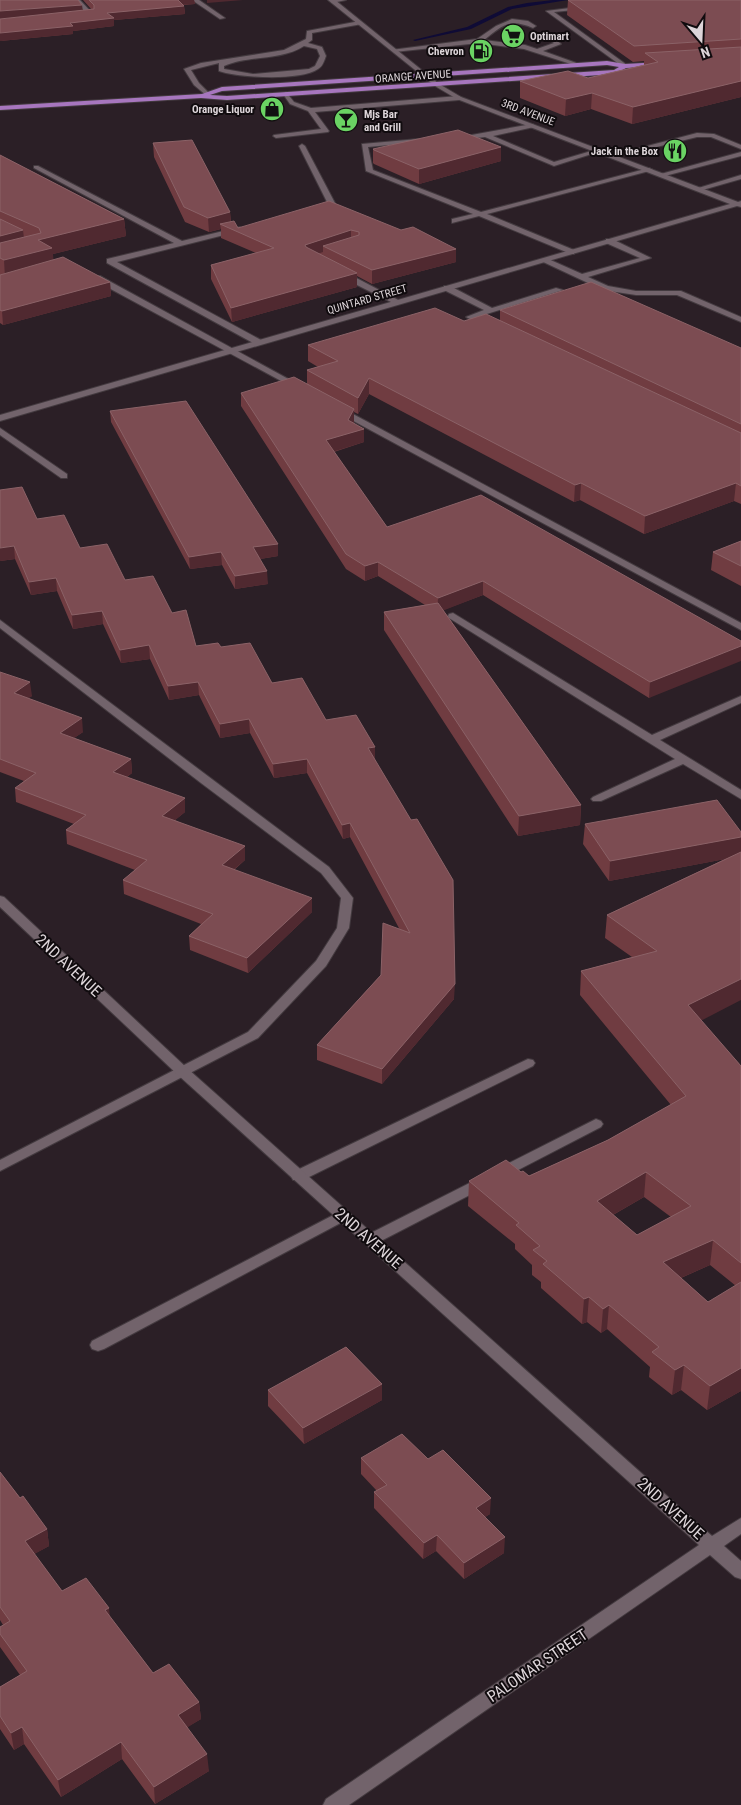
<svg xmlns="http://www.w3.org/2000/svg" width="741" height="1805" viewBox="0 0 741 1805" font-family="'Roboto Condensed',sans-serif">
<rect width="100%" height="100%" fill="#2b1f26"/>
<g fill="none" stroke-linecap="round" stroke-linejoin="round">
<path fill="#0f0b36" fill-rule="evenodd" d="M553,0H568L512,9L471,29L415,41L413,40L467,27L508,7L527,3Z"/>
<g stroke="#433a3f" stroke-width="2">
<path id="lane" d="M74,0H80L93,14V16H89Z
M192,0H199L225,18L220,19Z
M330,0H346L332,3Z
M586,6L584,9L554,12L627,65V67H623L546,11Z
M512,19L528,21L536,26L533,28C509,18 503,25 484,40L525,45L537,49L554,43L545,36L550,35L561,44L543,51L582,65L577,66L524,49L479,43L394,52L391,50L477,39L496,26Z
M360,21L362,24L312,33V40L308,43L322,47L326,56C324,61 323,66 318,69C301,81 239,78 219,71V63L191,70L199,83L210,94L207,96L194,85L184,69L201,63L284,50L306,39L307,31ZM304,46L317,49L320,56L315,66L309,69L253,74L224,69V66C249,55 281,61 304,46Z
M286,92L294,102L311,108L459,96L462,98L459,100L315,112L329,131L328,132L276,138L273,136L274,135L321,129L308,111L290,104L283,94Z
M532,124L534,125V127L493,136L554,162L598,149L601,151L554,166L485,137L458,140L455,138Z
M697,133L714,134L741,145V149L711,137H697L612,158L609,156Z
M418,139L421,141L420,142L368,147L373,170L481,212L649,168L653,170L487,214L574,250V254H571L479,216L452,223V219L473,214L366,171L362,144Z
M302,144L305,146L336,205L335,207L319,210L315,208L328,204L299,146Z
M741,152V156L661,177L657,175Z
M34,166H38L182,241L240,227V231L117,262L261,340V344H255L107,263V259L174,243L34,168Z
M741,175V179L699,191L695,189Z
M606,239H612L651,258L588,277L608,286L636,291H681L741,317V322L677,295H636L603,290L539,260L546,258L582,274L640,258L606,243Z
M339,272H345L402,302L395,304L339,276Z
M94,276H100L303,387L296,389L94,280Z
M444,286H450L492,308L556,288L563,290L477,317L489,323L490,325L486,327L466,317L484,310L444,290Z
M338,406L741,623V630L335,411V407Z
M0,428L67,474V478H61L0,435Z
M453,613L652,735L741,696V703L660,740L741,790V799L683,764L601,801H593L591,799L593,797L675,759L449,618L448,616L449,614Z
M0,620L329,867L353,898L349,928L326,966L258,1038L0,1171V1160L248,1032L316,961L337,928L341,898L321,873L201,783L0,628Z
M528,1059L533,1060L535,1063L533,1066L303,1180H293L291,1176L293,1172Z
M596,1119L601,1121L603,1124L601,1127L377,1243L372,1244L367,1243L364,1239L367,1235Z
M343,1210L348,1211L350,1215L348,1219L104,1349L98,1351L92,1349L90,1345L92,1341Z"/>
</g>
<g stroke="#433a3f" stroke-width="2">
<path id="secondary" d="M328,0H335L439,84L461,97L738,202L741,201V207L737,206L0,421V415L730,204L457,99L435,86Z
M0,896L4,897L188,1069L712,1536L741,1518V1534L724,1546L741,1561V1579L735,1577L710,1555L349,1805H323L326,1799L699,1545L178,1075L0,907Z"/>
</g>
<g stroke="#433a3f" stroke-width="2">
<path id="primary" d="M607,61L625,64L661,62L664,64L661,66L626,68L615,74L227,100L201,98L0,110V106L202,94L222,87ZM607,65L619,67L614,70L227,96L210,95L222,91Z"/>
</g>
<use href="#lane" fill="#72636b" fill-rule="evenodd"/>
<use href="#secondary" fill="#72636b" fill-rule="evenodd"/>
<use href="#primary" fill="#a776be" fill-rule="evenodd"/>
</g>
<path fill="#703c41" fill-rule="evenodd" d="M83,0H194L195,4L183,5L184,6L185,14L114,20V26L73,31V34L0,41L83,11L92,10Z
M568,0H741V97L632,124L591,109L565,116L520,98V81L588,78L644,65V61L633,62L567,15Z
M153,143L230,212L231,222L238,228L401,230L456,249V262L372,284L357,276V287L232,322L211,279V265L256,253L221,238V229L209,232L185,222L154,157Z
M501,147V161L419,184L374,164L373,163V149Z
M0,155L124,219L126,236L53,254V260L110,282L111,296L3,325L0,323Z
M500,310L741,348V504L734,501L644,534L580,500L574,502L369,394L358,414L354,412V423L364,442L334,452L387,527L741,641L649,698L483,595L443,610L581,805L580,825L518,836L384,630V612L425,605L378,576L365,581L346,569L241,406V393L307,384V370L318,367L308,361V345L464,321L500,320Z
M110,411L278,556L260,559L268,584L235,589L222,565L190,569L111,422Z
M37,519L172,613L196,646L221,647L326,720L375,760L454,999L382,1084L317,1060V1045L381,975L400,930L350,837L343,839L307,773L274,778L250,733L220,738L199,695L169,700L150,659L121,663L103,624L73,629L57,591L31,595L15,559L0,561Z
M741,541V586L711,570L713,552Z
M0,672L32,696L28,698L83,732L74,738L131,759L132,773L127,777L185,812L175,820L245,860L234,870L312,912L248,973L190,950L189,936L201,924L124,894L123,880L135,870L67,844L66,830L74,824L16,802L15,788L24,781L0,772Z
M585,824L741,832L701,1021L741,1066V1391L707,1410L681,1390L672,1395L649,1377L650,1367L607,1329L601,1333L587,1322L582,1324L541,1288V1282L532,1275V1265L515,1249V1244L468,1206L469,1181L521,1172L529,1176L608,1140L671,1105L580,995L581,971L632,957L605,938L607,915L725,859L609,881L583,844ZM644,1197L671,1217L637,1235L613,1215ZM710,1265L736,1286L708,1302L681,1278Z
M268,1390L382,1400L304,1444L268,1406Z
M361,1458L428,1459L490,1514L485,1517L504,1553L464,1579L436,1551L423,1559L374,1508V1492L377,1491L361,1474Z
M0,1472L20,1498L47,1529L49,1546L34,1554L62,1591L110,1617L153,1673L199,1702L201,1719L187,1727L209,1771L155,1804L122,1759L61,1797L24,1744L14,1750L0,1729V1687L20,1675L0,1647V1627L3,1625L0,1620Z"/>
<path fill="#502930" d="M176,0H194L195,4L177,5Z
M207,0H243L207,3Z
M82,5L83,12L0,19V11Z
M184,6L185,14L114,20V26L73,31V34L0,41V33L70,23L107,13Z
M741,81V97L632,124L633,107Z
M592,93L591,109L565,116L566,99Z
M501,147V161L419,184V169Z
M230,212L231,227L220,224L221,229L209,232L208,218Z
M124,219L126,236L53,254L54,265L5,278L4,260L38,240Z
M23,230L25,247L0,254V236Z
M351,230V243L323,246V252L305,258V245Z
M456,249V262L372,284V270Z
M357,273V287L232,322L231,308Z
M110,282L111,296L3,325L2,311Z
M369,378V394L358,414V398Z
M354,409V422L348,433V420Z
M364,429V442L326,454V440Z
M581,483L580,500L574,502L575,485Z
M736,483L734,501L644,534L645,516Z
M278,544V556L254,560L253,547Z
M14,546L15,559L0,561V548Z
M221,552L222,565L190,569L189,557Z
M378,562V576L365,581V566Z
M267,571L268,584L235,589V576Z
M56,578L57,591L31,595L29,582Z
M483,581V595L437,613L438,598Z
M102,611L103,624L73,629L72,615Z
M149,645L150,659L121,663L120,650Z
M741,646V661L649,698L650,682Z
M30,682L32,696L15,707L14,693Z
M198,682L199,695L169,700L168,686Z
M82,718L83,732L61,747L60,733Z
M249,719L250,733L220,738V724Z
M375,747V761L368,748Z
M131,759L132,773L114,786L113,772Z
M307,759V773L274,778L273,764Z
M185,798V812L163,830L162,816Z
M581,805L580,825L518,836L519,816Z
M350,823V837L343,839L342,825Z
M741,837V856L609,881L610,861Z
M245,846V860L222,879V865Z
M312,898V912L248,973L247,958Z
M741,979V1000L685,1029L688,1005Z
M455,984L454,999L382,1084V1069Z
M646,1172L644,1197L595,1225L597,1201Z
M713,1240L710,1265L660,1287L663,1262Z
M589,1297L587,1322L582,1324L584,1299Z
M609,1305L607,1329L601,1333L603,1309Z
M684,1365L681,1390L672,1395L675,1370Z
M741,1368V1391L707,1410L710,1386Z
M382,1384V1400L304,1444L303,1428Z
M491,1498L490,1514L475,1524L476,1508Z
M47,1529L49,1546L27,1558L25,1541Z
M437,1535L436,1551L423,1559L424,1543Z
M505,1537L504,1553L464,1579V1563Z
M109,1608L111,1625L105,1610Z
M199,1702L201,1719L180,1732L178,1715Z
M22,1727L24,1744L14,1750L11,1733Z
M121,1742L122,1759L61,1797L58,1780Z
M207,1754L209,1771L155,1804L154,1787Z"/>
<path fill="#7c4c52" stroke="#8b6267" fill-rule="evenodd" d="M0,0H78L82,5L0,11Z
M89,0H178L184,6L107,13L114,18L70,23L73,26L0,33V19L94,9V5Z
M568,0H741V39L634,46Z
M741,47V81L633,107L592,93L566,99L520,81L568,71L588,78L658,62L645,53Z
M458,130L501,147L419,169L374,150L373,149Z
M192,140L230,212L208,218L184,207L153,143Z
M0,155L124,219L38,240L52,248L4,260L0,258V243L41,233L39,228L0,211Z
M329,201L401,230L413,227L456,249L372,270L323,246L359,235V232L351,230L305,245L306,247L357,273L231,308L211,265L274,248L220,224L234,221L238,228Z
M0,219L23,230L0,236Z
M63,257L110,282L2,311L0,310V275Z
M591,282L741,348V424L500,310Z
M435,308L464,321L486,314L741,433V486L736,483L645,516L581,483L575,485L369,378L358,398L307,370L338,361L308,345Z
M294,377L354,409L348,420L364,429L326,440L387,527L481,495L741,641V646L650,682L483,581L438,598L378,562L365,566L346,554L241,393Z
M186,401L278,544L253,547L267,571L235,576L221,552L189,557L110,411Z
M22,487L37,519L64,515L80,548L107,544L125,580L153,576L172,613L186,610L196,646L218,643L221,647L250,643L272,683L302,678L326,720L356,715L375,747L368,748L411,820L417,819L453,880L455,984L382,1069L317,1045L381,975L383,923L410,933L350,823L342,825L307,759L273,764L249,719L220,724L198,682L168,686L149,645L120,650L102,611L72,615L56,578L29,582L14,546L0,548V490Z
M741,541V566L713,552Z
M438,603L581,805L519,816L384,612Z
M0,672L30,682L14,693L82,718L60,733L131,759L113,772L185,798L162,816L245,846L222,865L312,898L247,958L189,936L213,914L123,880L147,860L66,830L86,815L15,788L36,773L0,759Z
M717,800L741,832V837L610,861L585,824Z
M741,852V979L688,1005L741,1066V1263L713,1240L663,1262L708,1302L741,1282V1368L710,1386L684,1365L675,1370L652,1352L659,1347L609,1305L603,1309L589,1297L584,1299L543,1264L547,1261L533,1250L540,1246L516,1225L519,1223L469,1181L506,1160L521,1172L523,1171L529,1176L608,1140L686,1096L581,971L657,951L607,915ZM646,1172L691,1206L637,1235L597,1201Z
M346,1347L382,1384L303,1428L268,1390Z
M402,1434L428,1459L443,1450L491,1498L476,1508L505,1537L464,1563L437,1535L424,1543L374,1492L387,1485L361,1458Z
M0,1472L20,1498L23,1496L47,1529L25,1541L62,1591L86,1578L109,1608L105,1610L153,1673L169,1664L199,1702L178,1715L207,1754L154,1787L121,1742L58,1780L22,1727L11,1733L0,1716V1687L27,1671L0,1634V1627L10,1621L0,1607Z"/>
<defs>
<g id="supermarket-disc" transform="scale(1.25)"><circle r="9.5" fill="#6ad363" stroke="#100b0e"/><path d="M-6-5.5h2.5l.6 2H6L4.5 2H-2.5L-4.4-4H-6ZM-1.5 3.2a1.3 1.3 0 1 0 .1 0ZM3 3.2a1.3 1.3 0 1 0 .1 0Z" fill="#111"/></g>
<g id="fuel-disc" transform="scale(1.25)"><circle r="9.5" fill="#6ad363" stroke="#100b0e"/><path d="M-5.5-6h7V0h2V4h1.3V-2.5L3-4.5l.8-.8L6-3V5H2.5V1h-1V6h-7ZM-4.2-4.7v3.2H.2V-4.7Z" fill="#111"/></g>
<g id="shop-disc" transform="scale(1.25)"><circle r="9.5" fill="#6ad363" stroke="#100b0e"/><path d="M-5-2.5h2.3a2.7 3.5 0 0 1 5.4 0H5L5.5 6h-11ZM-1.5-2.5h3a1.5 2.3 0 0 0-3 0Z" fill="#111"/></g>
<g id="bar-disc" transform="scale(1.25)"><circle r="9.5" fill="#6ad363" stroke="#100b0e"/><path d="M-6-5H6L.8 .8V4.5H3.5V6h-7V4.5H-.8V.8Z" fill="#111"/></g>
<g id="restaurant-disc" transform="scale(1.25)"><circle r="9.5" fill="#6ad363" stroke="#100b0e"/><path d="M-5-6h1v4h1v-4h1v4h1v-4h1v5L-1.5 .5V6h-2V.5L-5-1ZM5-6V6H3V1.5H1.5Q1.5-4 5-6Z" fill="#111"/></g>
</defs>
<g fill-rule="evenodd">
<use href="#supermarket-disc" x="513" y="36"/>
<use href="#fuel-disc" x="481" y="51"/>
<use href="#shop-disc" x="272" y="109"/>
<use href="#bar-disc" x="346" y="120"/>
<use href="#restaurant-disc" x="675" y="151"/>
</g>
<g text-anchor="middle" stroke-width="4" stroke-linejoin="round" paint-order="stroke">
<g font-size="11" font-weight="bold" fill="#ddd5d9" stroke="#100b0e" text-anchor="end">
<text x="530" y="40" text-anchor="start">Optimart</text>
<text x="464" y="55">Chevron</text>
<text x="254" y="113">Orange Liquor</text>
<text x="364" y="118" text-anchor="start">Mjs Bar<tspan x="364" dy="13">and Grill</tspan></text>
<text x="658" y="155">Jack in the Box</text>
</g>
<g font-size="11" fill="#ddd5d9" stroke="#100b0e">
<text transform="translate(413 76) rotate(-4)" y="4">ORANGE AVENUE</text>
<text transform="translate(528 112) rotate(21)" y="4">3RD AVENUE</text>
<text transform="translate(367 299) rotate(-16)" y="4">QUINTARD STREET</text>
</g>
<g font-size="16" fill="#ddd5d9" stroke="#100b0e">
<text transform="translate(69 965) rotate(43)" y="6">2ND AVENUE</text>
<text transform="translate(369 1238) rotate(41)" y="6">2ND AVENUE</text>
<text transform="translate(671 1508) rotate(42)" y="6">2ND AVENUE</text>
<text transform="translate(537 1665) rotate(-34)" y="6">PALOMAR STREET</text>
</g>
</g>
<g transform="translate(701 40) rotate(161)" stroke="#100b0e" stroke-width="4" paint-order="stroke">
<path d="M0-4L9 19L0 12L-9 19Z" fill="#ddd5d9"/>
<text y="-8" font-size="14" font-weight="bold" text-anchor="middle" fill="#ddd5d9">N</text>
</g>
</svg>
